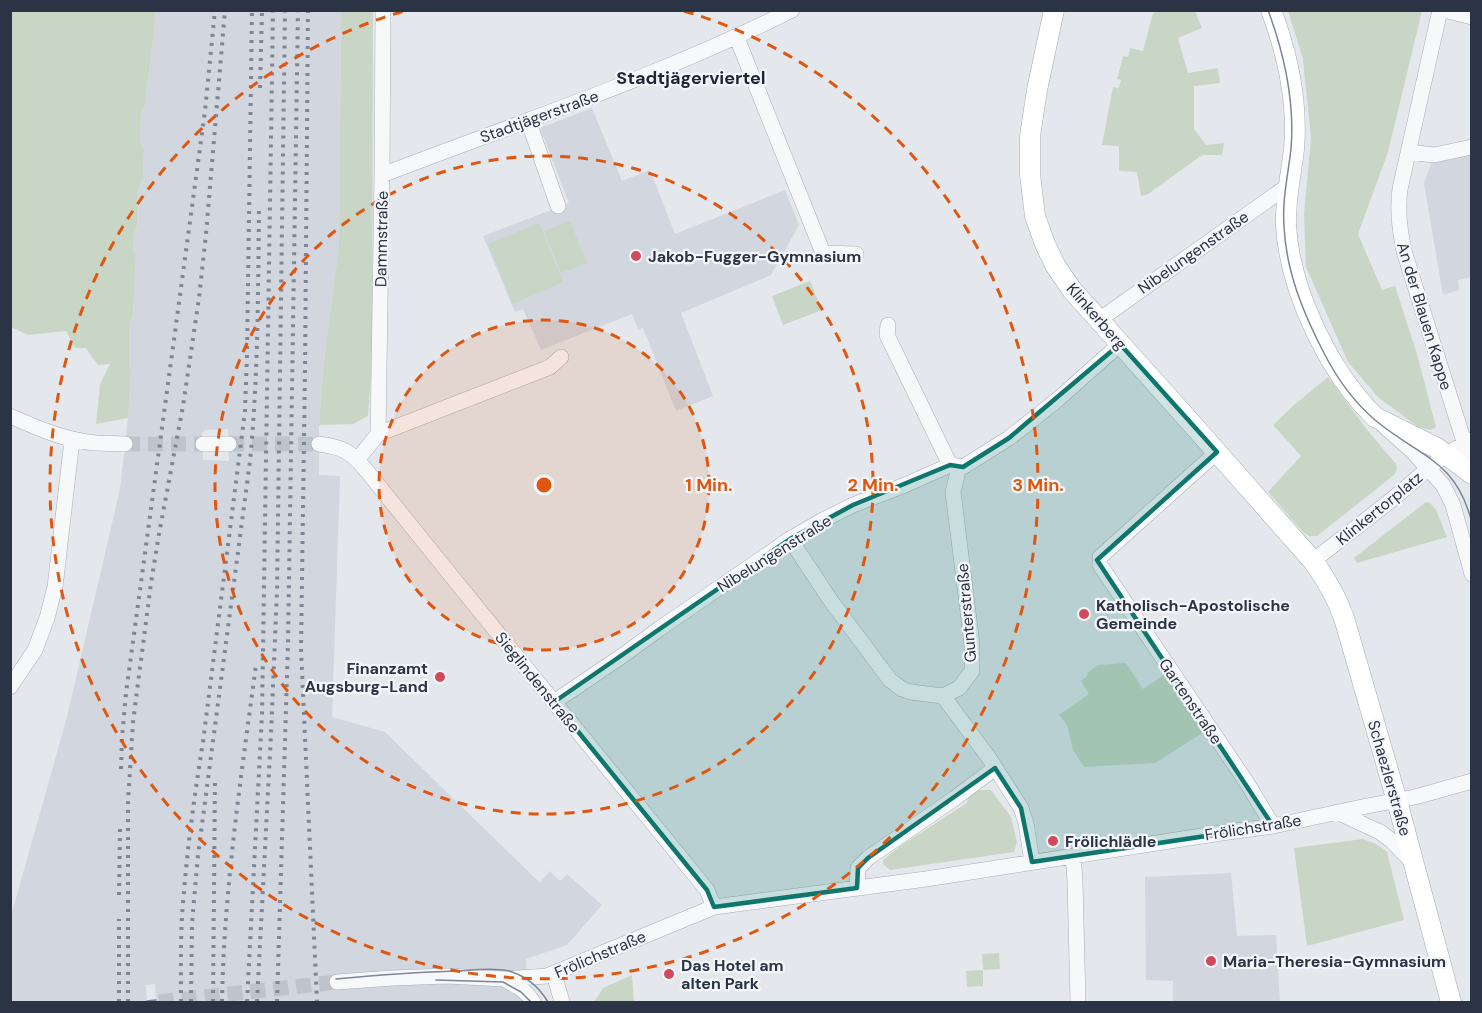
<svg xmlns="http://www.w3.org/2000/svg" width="1482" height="1013" viewBox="0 0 1482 1013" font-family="'DM Sans',sans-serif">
<rect width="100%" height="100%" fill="#e4e7ec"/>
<path fill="#d2d6de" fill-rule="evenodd" d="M156,11H341L339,245L324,361L319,425V475L340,476L332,717L385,732L540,883L550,871L560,881L567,874L602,905L567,945L526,959L527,1002H156L155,984L146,985L147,1002H11V916L67,717L120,489L128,418L131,373L129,364V325L133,314L136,257L133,248V235L137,226L138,189L143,180L144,150L140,140L141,114L145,105ZM228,429L229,461L203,460L202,433L205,430Z
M592,108L622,181L650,170L675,234L785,190L799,225L771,275L681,313L713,396L676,411L643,328L638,329L632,314L541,350L523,309L515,312L483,236L569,203L540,128Z
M1471,150V277L1458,280L1459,290L1443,295L1424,183L1431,164L1430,159Z
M1231,873L1237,936L1276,935L1280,1002H1173V981L1146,980L1145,877Z"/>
<path fill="#c9d6c5" d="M11,10L156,11L145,105L141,114L140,140L144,150L143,180L138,189L137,226L133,235V248L136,256L133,314L129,325V364L131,373L128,418L96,424L100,384L110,364L98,365L86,348H75L66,331L28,335L11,327Z
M341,11H373L372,360L368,416L353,424L319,425L324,361L339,245Z
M1159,11H1195L1202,28L1178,38L1188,73L1218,68L1220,83L1194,86V129L1206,145L1224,143L1222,155H1202L1148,194L1141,196L1137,172L1119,171V146L1102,145L1113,87L1119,88L1121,80L1117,79L1123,56L1128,57L1130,48L1143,51L1153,13Z
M1288,11H1422L1388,152L1358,234L1382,290L1395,286L1417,354L1436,427L1431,430L1418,427L1378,397L1348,362L1306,267L1304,214L1311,139L1303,59Z
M570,221L587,263L561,273L544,231Z
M539,223L563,282L513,304L488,244Z
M810,281L822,310L783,325L772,296Z
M1328,377L1368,431L1396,464L1397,469L1394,475L1317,536H1309L1303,532L1268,492L1301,456L1273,425L1294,405Z
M1426,502L1430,503L1436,510L1447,537L1357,563L1354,558Z
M1126,663L1143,689L1165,674L1204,732L1155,763L1084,767L1073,750L1067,725L1059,715L1089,694L1081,681L1087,676L1088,672L1098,665Z
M977,790H991L1011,817L1017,842L1014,852L890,870L883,864V860L899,847L967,803L968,798Z
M1363,839L1376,844L1387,852L1404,920L1307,946L1294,848Z
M999,953L1000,969L983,970V986L967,987L966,971L983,970L982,954Z
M632,975L634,1002H594L603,988Z"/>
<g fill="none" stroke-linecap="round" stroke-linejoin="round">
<path stroke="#bfc3cb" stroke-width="15" stroke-dasharray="15 8" stroke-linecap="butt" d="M125,444H203
M229,444H319
M159,1002L337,982"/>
<g stroke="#a9aeb7" stroke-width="16">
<path id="minor" d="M1440,10L1400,189C1397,211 1400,230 1404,251L1466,448L1472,473
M1444,10L1472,17
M737,38L823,253L856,254
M528,120L558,206
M1408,152L1434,155L1472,147
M382,175C520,122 660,76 792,10
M1099,320L1286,187H1289
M888,325L887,335L950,465
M10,416C35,427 60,438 87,442C99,444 112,443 125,444
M1384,426L1412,451L1443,485L1453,505L1472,574
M378,434L550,367L561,357
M203,444H229
M319,444C343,447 351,452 366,470L453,578L707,890L714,907
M1217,452L1100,557V565L1247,783L1273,826
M357,460L378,434L382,175L383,10
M790,539L831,601L890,680L902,689L911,692L943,696L959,688L972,671V644L953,492L959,467
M1313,561C1342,538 1372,516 1401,492C1423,473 1444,453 1472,440
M10,687L35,650L47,618L55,587L72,440
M943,696L989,758L1021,808L1026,823L1032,862
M554,702L622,656L659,629L790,539L823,520L853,505L905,485L950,465L963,467L1009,438L1056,401L1120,344
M1337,812L1380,832L1392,841L1413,863
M1073,856L1075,881L1078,1002
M857,888L858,868L868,858L955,798L995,768
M554,974L562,1002
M504,979C516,986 526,990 533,1002
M337,982L393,978L448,976L504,979L547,976L714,907L926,879L1221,833L1273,826L1367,806L1415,797L1472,781"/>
</g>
<g stroke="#a3abb8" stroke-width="21">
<path id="major" d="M1054,10L1037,90L1030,136V174L1035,216L1045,244L1055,265L1072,290L1185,416L1313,561C1327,580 1336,596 1344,618L1397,801L1451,1002
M1271,10C1288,55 1298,101 1294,149C1291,175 1285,200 1286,226C1290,291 1329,372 1375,417L1437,448L1472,474"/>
</g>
<use href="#minor" stroke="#f7f8fa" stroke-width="15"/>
<use href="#major" stroke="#fff" stroke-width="20"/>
<path stroke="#7d8696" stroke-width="1.5" d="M1268,10C1285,56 1295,101 1291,149C1288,175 1282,200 1284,226C1286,272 1304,315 1325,355C1338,380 1354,402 1375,420C1419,457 1456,459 1472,523
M336,979C377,975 417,972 458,971C474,970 493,967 509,971C526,976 539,987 548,1002
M436,980L503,982L521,992L531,1002
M147,1001L156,1000"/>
<path stroke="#7d8696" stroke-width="4" stroke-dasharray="3 6" stroke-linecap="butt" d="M308,10L305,370L301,649L317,1002
M260,88L262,10
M121,769L122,737L126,693L205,111L215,10
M119,895L120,829
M119,1002V919
M128,1002V802L133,722L151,583L159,534L183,406L199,298L206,234L225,10
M181,1002C181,966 180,929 184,892C188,842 195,792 203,742L245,411L247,355L252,10
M191,1002L192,923L198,855L250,461C258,378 258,295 259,211
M213,1002L215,778
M222,1002C224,889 241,777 256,665
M247,1002L262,714L273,10
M257,1002L271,734L277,591L285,10
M277,1002L288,643L298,10"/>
</g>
<path fill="#0f766e" fill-opacity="0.2" stroke="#0f766e" stroke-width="4.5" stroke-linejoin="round" d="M1120,344L1217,452L1097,560L1273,826L1032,862L1021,808L995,768L868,858L858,868L857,888L714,907L707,890L554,702L790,539L853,505L950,465L963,467L1009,438Z"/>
<circle cx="544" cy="485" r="165" fill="#df570f" fill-opacity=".12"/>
<g fill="none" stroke="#df570f" stroke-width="3" stroke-dasharray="10 8">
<circle cx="544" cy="485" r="165"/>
<circle cx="544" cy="485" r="329"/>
<path d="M684 11A494 494 0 1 1 404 11"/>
</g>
<g fill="#d1495b" stroke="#f4f6f9" stroke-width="2">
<circle cx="636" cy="256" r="6"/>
<circle cx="1084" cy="614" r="6"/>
<circle cx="440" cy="677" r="6"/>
<circle cx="1053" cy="841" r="6"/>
<circle cx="1211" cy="961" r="6"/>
<circle cx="669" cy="974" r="6"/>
</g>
<g text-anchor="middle" stroke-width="4.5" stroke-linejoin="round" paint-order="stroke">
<g font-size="16" fill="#2b3445" stroke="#f4f6f9">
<text transform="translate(539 116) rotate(-20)" y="6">Stadtjägerstraße</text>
<text transform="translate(381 239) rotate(-89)" y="6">Dammstraße</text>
<text transform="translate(1193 252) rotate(-35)" y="6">Nibelungenstraße</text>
<text transform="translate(1097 316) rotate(49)" y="6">Klinkerberg</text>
<text transform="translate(1425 316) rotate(73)" y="6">An der Blauen Kappe</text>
<text transform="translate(1379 508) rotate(-39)" y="6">Klinkertorplatz</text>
<text transform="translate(774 553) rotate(-32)" y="6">Nibelungenstraße</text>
<text transform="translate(966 613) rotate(-95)" y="6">Gunterstraße</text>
<text transform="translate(538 682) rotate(51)" y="6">Sieglindenstraße</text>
<text transform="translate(1191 701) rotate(56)" y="6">Gartenstraße</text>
<text transform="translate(1390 778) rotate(74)" y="6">Schaezlerstraße</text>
<text transform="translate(1253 827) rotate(-9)" y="6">Frölichstraße</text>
<text transform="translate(600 954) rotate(-23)" y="6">Frölichstraße</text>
</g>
<g font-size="16" font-weight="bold" fill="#2b3445" stroke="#f4f6f9" text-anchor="start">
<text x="648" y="262">Jakob-Fugger-Gymnasium</text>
<text x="1096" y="611">Katholisch-Apostolische<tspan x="1096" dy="18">Gemeinde</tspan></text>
<text x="428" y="674" text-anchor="end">Finanzamt<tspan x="428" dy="18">Augsburg-Land</tspan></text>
<text x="1065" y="847">Frölichlädle</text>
<text x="1223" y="967">Maria-Theresia-Gymnasium</text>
<text x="681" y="971">Das Hotel am<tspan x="681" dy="18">alten Park</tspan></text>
</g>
<g font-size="18" font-weight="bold" fill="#1d2536" stroke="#f4f6f9">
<text x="691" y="84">Stadtjägerviertel</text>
</g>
</g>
<circle cx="544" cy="485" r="9" fill="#df570f" stroke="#f4f6f9" stroke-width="3"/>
<g font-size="18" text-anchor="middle" font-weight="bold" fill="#df570f" stroke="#f4f6f9" stroke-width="4.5" stroke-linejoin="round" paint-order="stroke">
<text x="709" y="491">1 Min.</text>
<text x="873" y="491">2 Min.</text>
<text x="1038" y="491">3 Min.</text>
</g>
<rect width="1482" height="1013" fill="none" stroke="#2b3445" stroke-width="24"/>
</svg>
